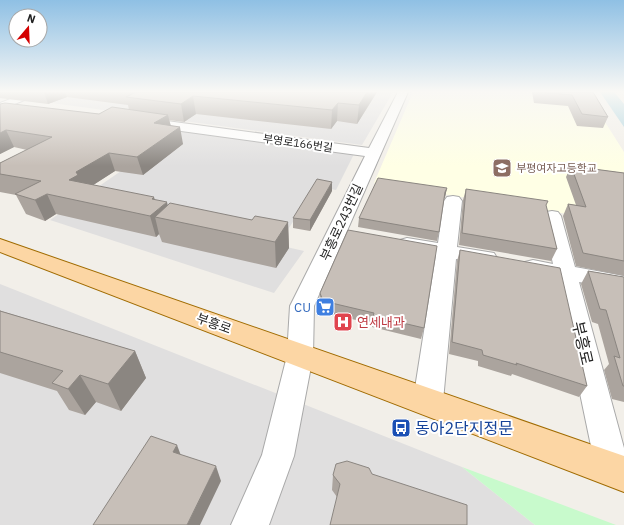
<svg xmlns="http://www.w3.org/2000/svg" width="624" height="525" viewBox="0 0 624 525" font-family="'IBM Plex Sans','Noto Sans KR',sans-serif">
<rect width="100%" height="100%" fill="#f2efe9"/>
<path fill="#e0dfdf" d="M60,92H393L362,145L37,101Z
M179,131L354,154L336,190L316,186L278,245L304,251L274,293L50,220Z
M0,284L462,467L535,525H0Z"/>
<path fill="#ffffe5" d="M413,92H586L624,152V223L374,183Z"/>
<path fill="#c8facc" d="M462,467L616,525H535Z"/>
<path fill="#aad3df" d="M600,92H614L624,104V127Z"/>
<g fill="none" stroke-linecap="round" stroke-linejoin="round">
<g stroke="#a9a9a9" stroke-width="2">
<path id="minor" d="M28,92H44L0,110V103Z
M398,92H408L314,306L313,356L294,456L269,525H231L262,455L287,356L290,306L365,156L152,127L146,123L152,119L369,148Z
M453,196L459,197L462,201L457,247L494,253L497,258L494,263L487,264L456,259L443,401L438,410L428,414L418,410L413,401L436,255L400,248L397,244L400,240L407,238L438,243L444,201L447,197Z
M552,211L558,212L561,216L575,267L624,276V290L579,282L624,448V482L613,487L601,482L596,470L556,278L525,272L522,267L525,262L533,260L553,264L543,216L546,212Z"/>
</g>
<g stroke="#a06b00" stroke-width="2">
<path id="major" d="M0,239L624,456V492L0,252Z"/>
</g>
<use href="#minor" fill="#fff" fill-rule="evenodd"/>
<use href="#major" fill="#fcd6a4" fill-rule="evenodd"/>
</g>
<path fill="#aba49e" d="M0,92H377L357,124L337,121L331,129L196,114L184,122L169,120L171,126L183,144L143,175L115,171L93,185L155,200L168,206L252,220L288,222L289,248L276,268L162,242L159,234L156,237L56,214L45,221L26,214L16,195L0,192V163L27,150L14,147L0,154V104L99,114L129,110L128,105L67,97L48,104L0,98Z
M532,92H593L608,117L603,128L577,126L568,106L534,103Z
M571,166L624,173V276L576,266L563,216L568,204L576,205L566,177Z
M447,188L445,197L443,199L439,232L437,241L358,227L359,218Z
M466,189L546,206L557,249L551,261L459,245L463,200Z
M332,191L310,231L293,228V218Z
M460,250L587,386L579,397L512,374L511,376L478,366V361L449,354L457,261Z
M588,271L624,277V402L612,399L604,370L609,364L598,324L592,322L581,284Z
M320,293L424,328L421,339L372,327V324L323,312L319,304Z
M0,310L1,311L135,351L146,378L121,411L96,402L85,415L69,410L57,391L0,373Z
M347,461L337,497L332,490L333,475Z"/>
<path fill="#8b8681" d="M44,92H65L67,97L48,104Z
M367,92H377L357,124L359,105Z
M193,96L196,114L184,122L181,104Z
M338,103L337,121L331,129L332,110Z
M168,115L172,131L154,123Z
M180,127L183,144L143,175L137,157Z
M6,130L14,147L0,154V133Z
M109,153L115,171L84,191L69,180L76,172Z
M332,182V191L310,231V220Z
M447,188L445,197L443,201L445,192Z
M47,194L56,214L45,221L35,200Z
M154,197L158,210L167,202L171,220L155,217L159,234L156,237L150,216L152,199Z
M288,222L289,248L276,268L275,242Z
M135,351L146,378L121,411L108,384Z
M80,375L96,402L85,415L68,389Z
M177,445L183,461L173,452Z
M216,466L221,481L200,525H187Z"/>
<path fill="#c7bfb8" stroke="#8b8681" d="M136,92H367L359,105L338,103L332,110L193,96L181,104L126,97Z
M539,92H593L608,117L582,114L572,95Z
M5,103L99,114L112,107L168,115L154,123L180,127L137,157L109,153L76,172L78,175L69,180L154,197L152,199L167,202L150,216L47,194L35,200L15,194L41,181L0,174V163L52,137L6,130L0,133V104Z
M571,166L624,173V261L583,253L568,204L586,207Z
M378,178L447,188L445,192L439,232L359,218Z
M317,179L332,182L310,220L293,218Z
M466,189L548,201L546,205L557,249L462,233Z
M170,203L252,220L255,216L288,222L275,242L155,217Z
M348,230L437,246L424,328L373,316L374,313L323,301L320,293Z
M460,250L560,268L587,386L516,363L517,365L483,355L482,350L452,342Z
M588,271L624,277V386H623L614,356L620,358L606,310L600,309Z
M0,311L135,351L108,384L80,375L68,389L52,383L63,371L0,352Z
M151,436L177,445L173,452L216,466L187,525H93Z
M347,461L369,468L372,474L467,505V525H330L340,484L333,475L336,464Z"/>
<linearGradient id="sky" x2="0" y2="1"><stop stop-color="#8fc0e4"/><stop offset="0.55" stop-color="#f9f8f5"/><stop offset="1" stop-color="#f9f8f5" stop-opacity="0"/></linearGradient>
<rect width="624" height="166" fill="url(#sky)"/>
<defs>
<g id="school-square" transform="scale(1)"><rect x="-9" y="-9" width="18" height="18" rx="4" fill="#8d6e63" stroke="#fff"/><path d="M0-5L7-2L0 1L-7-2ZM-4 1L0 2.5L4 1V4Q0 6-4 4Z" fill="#fff"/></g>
<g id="supermarket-square" transform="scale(1)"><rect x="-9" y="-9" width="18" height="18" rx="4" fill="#3f7fe0" stroke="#fff"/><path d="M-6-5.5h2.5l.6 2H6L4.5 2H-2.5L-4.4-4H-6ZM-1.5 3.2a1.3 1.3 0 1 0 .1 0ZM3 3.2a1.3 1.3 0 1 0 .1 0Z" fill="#fff"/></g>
<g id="hospital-square" transform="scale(1)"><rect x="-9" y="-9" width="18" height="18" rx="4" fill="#e0444e" stroke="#fff"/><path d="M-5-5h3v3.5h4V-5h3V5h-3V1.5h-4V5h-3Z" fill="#fff"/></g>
<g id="bus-square" transform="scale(1)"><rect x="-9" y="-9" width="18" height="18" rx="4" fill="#1a4fb4" stroke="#fff"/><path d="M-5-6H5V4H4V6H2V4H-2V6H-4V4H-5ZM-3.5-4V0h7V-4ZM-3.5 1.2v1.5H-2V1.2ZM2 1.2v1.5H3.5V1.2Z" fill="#fff"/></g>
</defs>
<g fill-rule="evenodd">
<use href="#school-square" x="502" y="168"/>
<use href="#supermarket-square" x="325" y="307"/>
<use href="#hospital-square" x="343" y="322"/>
<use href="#bus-square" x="401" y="428"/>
</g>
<g text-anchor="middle" stroke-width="4" stroke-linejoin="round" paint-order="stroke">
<g font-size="11" fill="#222" stroke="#fff">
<text transform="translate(298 143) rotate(8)" y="4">부영로166번길</text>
</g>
<g font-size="11" fill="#785e54" stroke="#fff" text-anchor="start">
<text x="516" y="172">부평여자고등학교</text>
</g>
<g font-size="13" fill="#222" stroke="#fff">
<text transform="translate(341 222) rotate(-65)" y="5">부흥로243번길</text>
<text transform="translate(214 323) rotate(20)" y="5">부흥로</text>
</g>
<g font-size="13" fill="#366cbe" stroke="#fff" text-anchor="end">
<text x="311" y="312">CU</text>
</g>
<g font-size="13" fill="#be3a42" stroke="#fff" text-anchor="start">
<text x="357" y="327">연세내과</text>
</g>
<g font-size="16" fill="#222" stroke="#fff">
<text transform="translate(583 343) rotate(77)" y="6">부흥로</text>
</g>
<g font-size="16" fill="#164399" stroke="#fff" text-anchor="start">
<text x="415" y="434">동아2단지정문</text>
</g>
</g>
<g transform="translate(28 28) rotate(19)"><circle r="19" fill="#ffffff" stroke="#a7a7a7"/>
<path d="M0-3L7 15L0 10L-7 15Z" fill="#d40000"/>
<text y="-6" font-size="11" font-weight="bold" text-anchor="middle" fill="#222222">N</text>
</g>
</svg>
